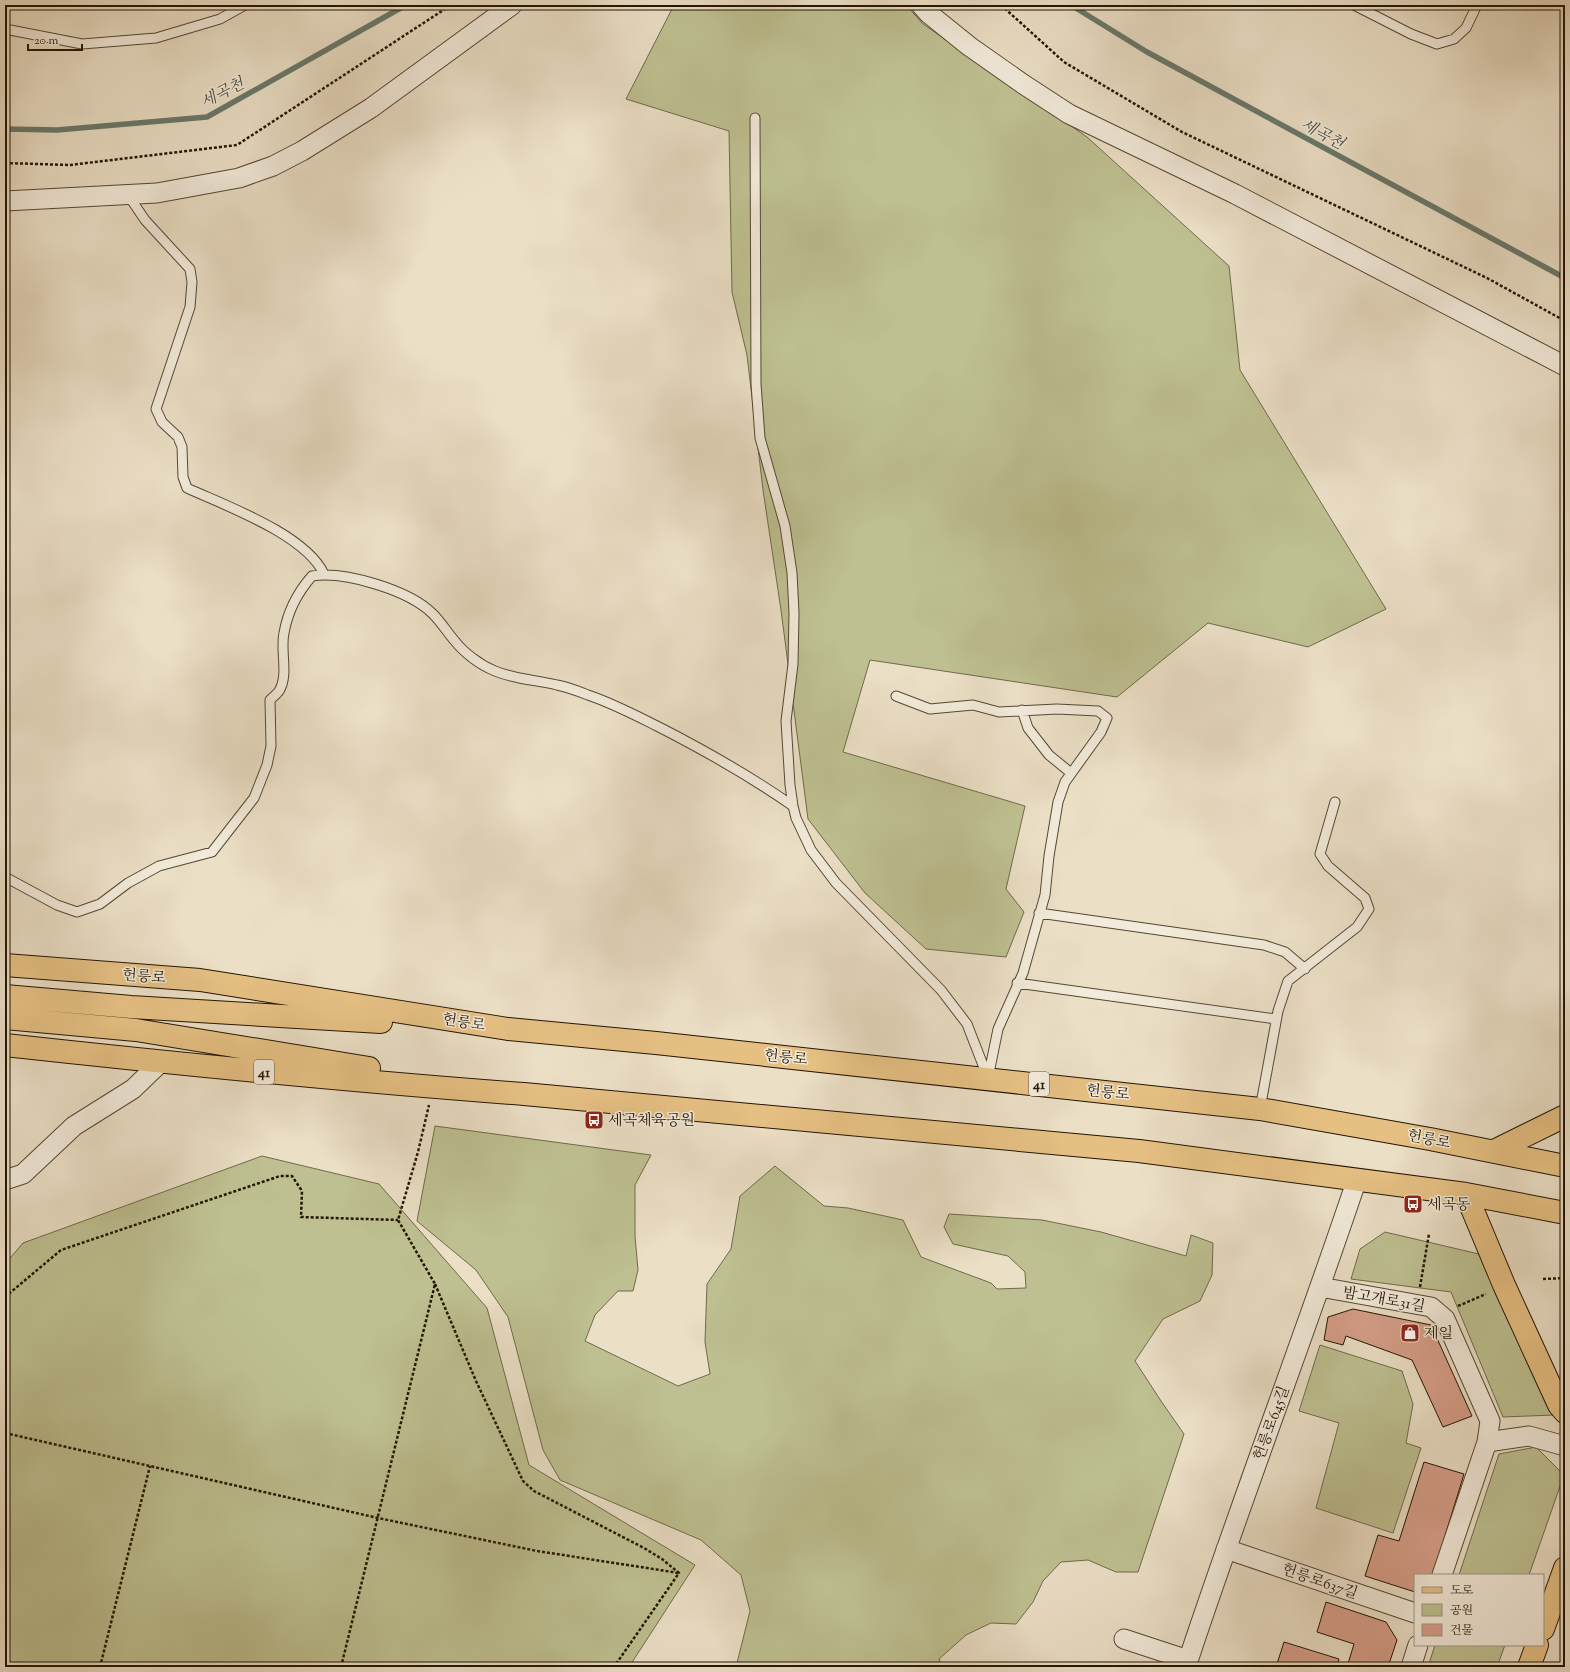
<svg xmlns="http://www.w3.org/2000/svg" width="1570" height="1672" viewBox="0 0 1570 1672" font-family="'Sorts Mill Goudy','Noto Serif KR',serif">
<rect width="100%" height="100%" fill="#ebdfc6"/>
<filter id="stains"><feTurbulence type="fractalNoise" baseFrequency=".005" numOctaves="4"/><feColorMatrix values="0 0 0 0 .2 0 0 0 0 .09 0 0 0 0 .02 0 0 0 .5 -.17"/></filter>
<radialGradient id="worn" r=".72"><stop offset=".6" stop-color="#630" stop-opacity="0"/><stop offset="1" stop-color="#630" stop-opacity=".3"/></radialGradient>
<path fill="#bec091" stroke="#706a4a" d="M674,5H906L923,24L1087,137L1229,266L1240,370L1386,609L1308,647L1208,623L1117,697L870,660L843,752L1025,806L1006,889L1024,912L1006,957L926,949L865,893L808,819L781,610L763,490L747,355L732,292L729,131L626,99Z
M435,1126L651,1155L635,1185V1236L638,1270L633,1291H618L595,1315L585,1341L678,1386L710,1374L705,1342L707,1284L731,1249L740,1196L775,1166L824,1206L848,1208L903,1220L921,1257L991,1283L997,1289L1026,1288L1025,1272L1008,1256L953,1244L944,1227L949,1214L1042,1220L1101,1232L1186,1256L1191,1235L1213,1243L1212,1275L1200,1301L1163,1319L1135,1361L1161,1401L1184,1434L1138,1572H1116L1088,1560L1061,1562L1043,1581L1033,1602L1016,1624L991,1623L966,1635L939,1659L943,1667H736L750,1611L741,1575L701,1540L560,1480L543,1450L508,1317L476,1270L417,1221Z
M262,1156L379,1184L487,1308L529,1465L695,1565L629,1667H5V1264L23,1243Z
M1385,1232L1479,1254L1554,1415L1503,1417L1451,1292L1351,1279L1360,1249Z
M1320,1345L1402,1371L1413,1404L1406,1443L1421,1448L1393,1533L1316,1508L1339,1423L1299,1411Z
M1536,1447L1564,1475L1529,1575H1459L1499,1454Z
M1435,1645H1505L1497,1667H1428Z"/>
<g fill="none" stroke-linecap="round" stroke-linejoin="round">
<path stroke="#697a6c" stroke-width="5.5" d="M1071,5L1147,52L1565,278
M5,129L57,130L207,117L406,5"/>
</g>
<path fill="#d79f8a" stroke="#231502" d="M1353,1309L1431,1325L1472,1416L1443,1427L1412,1360L1346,1336L1343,1345L1324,1340L1328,1317Z
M1424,1462L1464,1474L1433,1575H1415V1592L1365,1576L1378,1535L1399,1541Z
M1326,1602L1386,1622L1397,1640L1388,1667H1347L1354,1644L1317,1632Z
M1284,1642L1339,1659L1337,1667H1276Z"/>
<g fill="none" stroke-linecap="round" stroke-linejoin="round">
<g stroke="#554833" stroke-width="11">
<path id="lane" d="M1354,5L1411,34L1437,44L1454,39L1466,28L1477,5
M5,29L82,44L156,38L220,19L245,5
M755,118L756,384L760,438L785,526L792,573L794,613L793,664L786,721L790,785L793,806L796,818L811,850L836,883L941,990L967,1024L988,1078
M128,195L145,220L190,269L192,282L190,307L156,409L162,422L178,437L182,447L183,477L187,488C226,506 305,534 324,574
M896,696L930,709L973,705L999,712L1057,709L1098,711L1107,718L1101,732L1065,782L1058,802L1049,856L1045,895L1023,973L998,1029L988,1078
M1022,710L1028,728L1049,755L1071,773
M5,877L57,905L77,912L100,904L128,883L159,866L212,852L254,798L267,765L271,746L270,700C273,697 277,694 279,691C289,675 280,651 284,633C288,610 297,593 312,576C345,571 409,590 433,614C441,622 447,632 454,640C464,653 480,665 495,671C514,679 536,680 557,685C567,687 578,691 588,695C612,703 635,715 657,726C704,750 750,776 793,806
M1039,913L1264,945L1285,952L1305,969
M1017,983L1276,1019
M1260,1109L1278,1011L1288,981L1357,927L1369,909L1365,898L1328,866L1320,854L1335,802"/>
</g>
<g stroke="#554833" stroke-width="21">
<path id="street" d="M921,5L928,13L969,46L1023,84L1069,114L1235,194L1565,366
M5,201L157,193L239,178L273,166L302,151L371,108L512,5
M5,1180L23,1174L74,1126L133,1089L161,1062
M1320,1287L1431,1307L1445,1319L1490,1421L1487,1442L1529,1436L1565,1446
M1226,1549L1415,1613
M1442,1575L1487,1442
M1124,1639L1188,1660
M1186,1667C1240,1503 1302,1343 1357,1179
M1411,1667L1418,1645"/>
</g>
<g stroke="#231502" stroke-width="24">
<path id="primary" d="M5,965L200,980L508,1029L656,1043L1260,1109L1430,1139L1565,1166
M5,996L131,1007L381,1022
M5,1018L136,1030L369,1068
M5,1045C178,1064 351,1081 524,1094L1139,1151L1466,1194L1565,1213
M1494,1151L1565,1116
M1466,1194L1504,1285L1559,1405L1565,1412
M1543,1629L1565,1568
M1529,1667L1537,1645"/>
</g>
<path stroke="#231502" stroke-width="2.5" stroke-dasharray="3 2" stroke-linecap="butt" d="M1001,5L1064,62L1182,132L1487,278L1565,321
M5,163L70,165L237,145L451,5
M1543,1279L1565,1278
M435,1284L476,1381L523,1481L534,1491L644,1548L662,1559L679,1573L614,1667
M1420,1287L1429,1234
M5,1297L61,1250L280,1176H292L302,1191L301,1217L398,1220
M1458,1306L1486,1294
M5,1433L378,1518L537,1551L679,1573
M100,1667L150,1466
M341,1667L435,1284L398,1220L418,1152L429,1105"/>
<use href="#lane" stroke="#f2eada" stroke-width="9"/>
<use href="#street" stroke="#f2eada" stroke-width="19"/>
<use href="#primary" stroke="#e6c083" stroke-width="22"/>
</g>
<defs>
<g id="bus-square" transform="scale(1)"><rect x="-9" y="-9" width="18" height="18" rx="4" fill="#8f2418" stroke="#f2eada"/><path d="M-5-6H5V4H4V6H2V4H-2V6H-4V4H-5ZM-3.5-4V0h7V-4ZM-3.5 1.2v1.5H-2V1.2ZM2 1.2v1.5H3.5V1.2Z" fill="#fff"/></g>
<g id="shop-square" transform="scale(1)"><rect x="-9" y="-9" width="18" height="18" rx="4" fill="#8f2418" stroke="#f2eada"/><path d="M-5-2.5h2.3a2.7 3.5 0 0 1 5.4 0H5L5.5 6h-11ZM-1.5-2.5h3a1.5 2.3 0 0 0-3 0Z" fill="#fff"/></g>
</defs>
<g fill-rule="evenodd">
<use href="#bus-square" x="594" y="1120"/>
<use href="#bus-square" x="1413" y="1204"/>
<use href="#shop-square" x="1410" y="1333"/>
</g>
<g text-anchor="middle" stroke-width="3" stroke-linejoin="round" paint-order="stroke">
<g fill="#f2eada" stroke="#615543" stroke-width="1">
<rect x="254" y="1060" width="20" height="24" rx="3"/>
<rect x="1029" y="1072" width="20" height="24" rx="3"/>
</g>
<g font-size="14" font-weight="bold" fill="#231502">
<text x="264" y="1077">41</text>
<text x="1039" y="1089">41</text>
</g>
<g font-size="15" fill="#231502" stroke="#f2eada">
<text transform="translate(144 976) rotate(4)" y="5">헌릉로</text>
<text transform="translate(464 1022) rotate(9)" y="5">헌릉로</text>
<text transform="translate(786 1057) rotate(6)" y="5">헌릉로</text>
<text transform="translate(1108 1092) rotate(6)" y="5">헌릉로</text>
<text transform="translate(1429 1139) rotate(11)" y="5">헌릉로</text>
<text transform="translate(1384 1299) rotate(10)" y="5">밤고개로31길</text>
<text transform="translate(1271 1423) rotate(-70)" y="5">헌릉로645길</text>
<text transform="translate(1320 1581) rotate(19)" y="5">헌릉로637길</text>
</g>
<g font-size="15" fill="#231502" stroke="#f2eada" text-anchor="start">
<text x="608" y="1125">세곡체육공원</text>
<text x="1427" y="1209">세곡동</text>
<text x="1424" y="1338">제일</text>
</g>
<g font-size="16" font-style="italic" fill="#4c5040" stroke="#f2eada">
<text transform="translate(222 92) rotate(-27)" y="6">세곡천</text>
<text transform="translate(1323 133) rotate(28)" y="6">세곡천</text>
</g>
</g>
<rect width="1570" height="1672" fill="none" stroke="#ebdfc6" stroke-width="20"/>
<rect x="6" y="6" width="1558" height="1660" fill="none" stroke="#231502" stroke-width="2"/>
<rect x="10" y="10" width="1550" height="1652" fill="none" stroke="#231502"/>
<rect x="1414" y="1574" width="130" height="72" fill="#f2eada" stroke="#9f9584"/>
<rect x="1422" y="1587" width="20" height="6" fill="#e6c083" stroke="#9f9584"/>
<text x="1450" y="1594" font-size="12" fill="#231502">도로</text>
<rect x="1422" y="1604" width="20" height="12" fill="#bec091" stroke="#9f9584"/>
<text x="1450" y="1614" font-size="12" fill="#231502">공원</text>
<rect x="1422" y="1624" width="20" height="12" fill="#d79f8a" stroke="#9f9584"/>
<text x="1450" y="1634" font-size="12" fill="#231502">건물</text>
<path d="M28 44v6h54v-6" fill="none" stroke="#231502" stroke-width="2"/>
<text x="34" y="44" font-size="12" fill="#231502" stroke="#f2eada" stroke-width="3" paint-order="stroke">20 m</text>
<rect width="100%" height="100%" filter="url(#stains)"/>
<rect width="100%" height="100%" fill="url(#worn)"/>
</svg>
